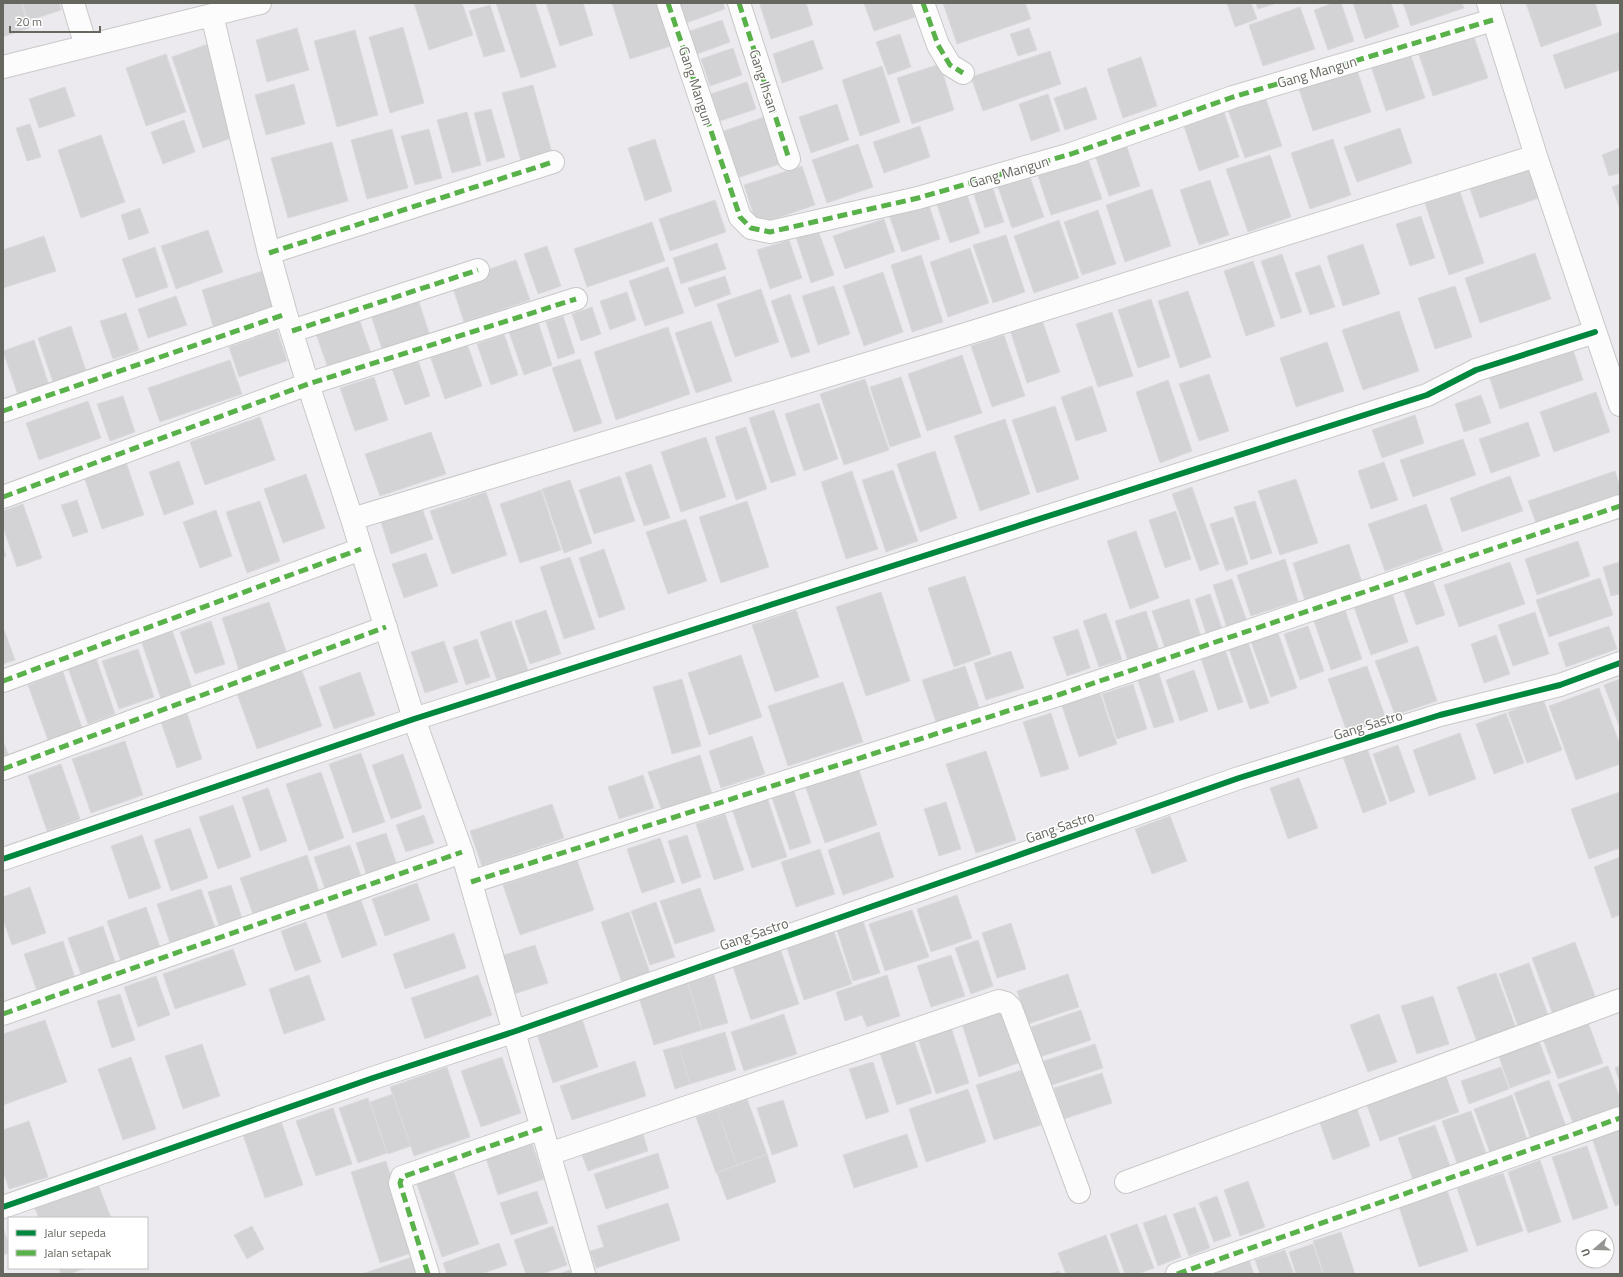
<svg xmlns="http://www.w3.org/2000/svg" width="1623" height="1277" viewBox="0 0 1623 1277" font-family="'Titillium Web',sans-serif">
<rect width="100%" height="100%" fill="#eceaef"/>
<path fill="#d3d3d5" stroke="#dbd9de" d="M3,3H21L29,28L3,37Z
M22,3H59L61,10L28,21Z
M414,3H462L473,35L429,50Z
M496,3H535L556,67L521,78Z
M546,3H583L593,35L560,46Z
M612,3H664L677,44L630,59Z
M680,3H723L725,9L686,23Z
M767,3H806L813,25L771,39L760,5Z
M864,3H910L915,17L874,31Z
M943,3H1025L1031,19L957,44Z
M1227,3H1251L1257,19L1235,27Z
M1256,3H1277L1258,9Z
M1333,3H1341L1354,41L1328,50L1314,10Z
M1353,3H1391L1399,27L1365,39Z
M1403,3H1462L1464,8L1411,26Z
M1526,3H1595L1602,25L1541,47Z
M490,5L505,51L484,57L469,11Z
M1300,7L1315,49L1263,66L1249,25Z
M722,20L730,42L697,54L690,31Z
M403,27L424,103L390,113L369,37Z
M297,28L309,70L267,82L256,40Z
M1029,28L1037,50L1018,56L1010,34Z
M1471,28L1488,78L1433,96L1416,46Z
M355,30L378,115L337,127L314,41Z
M1620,32V70L1565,89L1553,55Z
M900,34L911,67L888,75L876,42Z
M813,40L823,69L782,83L773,54Z
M208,44L240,135L203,148L172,57Z
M733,48L742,75L710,86L701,59Z
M1409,50L1425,98L1386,111L1370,63Z
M1050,51L1061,84L983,111L971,77Z
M166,54L186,112L146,126L126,68Z
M1141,57L1157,106L1123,118L1107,69Z
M940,64L954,110L912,124L897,78Z
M1355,64L1371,112L1313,131L1297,83Z
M882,66L900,122L860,136L842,80Z
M747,82L756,109L720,121L711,94Z
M294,84L305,124L266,135L255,95Z
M533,85L552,153L521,161L502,93Z
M65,87L75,116L39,128L29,99Z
M1086,87L1097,119L1065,130L1054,98Z
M1263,91L1282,146L1245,158L1226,104Z
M1048,94L1060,131L1031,141L1019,104Z
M837,104L849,140L811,153L799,117Z
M1222,106L1239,157L1199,171L1182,120Z
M491,109L505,157L487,162L474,113Z
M467,112L481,165L452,173L437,120Z
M764,117L780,164L737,178L721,132Z
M184,120L195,152L163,164L151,132Z
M30,124L41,157L27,161L16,128Z
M920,126L930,157L884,173L873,142Z
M1400,128L1412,163L1357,182L1344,147Z
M392,129L408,188L367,199L351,140Z
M429,129L442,178L415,185L401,136Z
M101,135L125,202L81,218L58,150Z
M655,139L672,191L645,201L628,148Z
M1333,139L1351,195L1310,209L1291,153Z
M332,142L348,201L288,218L271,158Z
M858,144L873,187L827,203L812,160Z
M1126,144L1140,186L1109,196L1095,155Z
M1620,148V173L1609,176L1602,155Z
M1086,153L1102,199L1051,215L1036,170Z
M1270,155L1291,217L1248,232L1226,169Z
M1527,163L1539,198L1480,218L1468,183Z
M802,166L815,205L757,225L744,185Z
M1028,171L1044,217L1012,228L996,181Z
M990,180L1004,222L985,228L971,186Z
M1210,180L1229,235L1199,245L1180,190Z
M1620,184V209L1612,187Z
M965,189L980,233L950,243L935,199Z
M1152,189L1171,246L1125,262L1106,205Z
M1460,192L1484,263L1449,275L1425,203Z
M715,200L726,232L670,251L659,219Z
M928,202L940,239L902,252L889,215Z
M140,208L149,233L129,240L121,215Z
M1098,210L1116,264L1082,275L1064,222Z
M1421,216L1435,258L1410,266L1396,224Z
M884,219L895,252L845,269L833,236Z
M1059,220L1079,278L1034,293L1014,236Z
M652,222L665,261L587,287L574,249Z
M208,230L223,272L176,289L161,246Z
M818,230L834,275L811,283L796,237Z
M1006,235L1025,292L993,303L973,245Z
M44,236L56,271L3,288V250Z
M789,240L802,278L770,289L757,250Z
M717,243L726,269L681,284L673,258Z
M1363,244L1380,294L1343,306L1327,256Z
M547,246L561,286L538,294L524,254Z
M155,247L168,287L136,298L122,259Z
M970,248L989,303L948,317L930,262Z
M1535,253L1551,299L1480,323L1465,278Z
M1282,254L1302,312L1281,319L1261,261Z
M921,255L943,322L912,332L891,265Z
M516,260L530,300L464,322L451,282Z
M1253,261L1275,326L1246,336L1224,271Z
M1320,265L1335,307L1310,315L1295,273Z
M668,267L684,313L645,326L629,281Z
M266,270L279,312L215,332L202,290Z
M883,272L903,332L864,346L843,286Z
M725,276L731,294L695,307L688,288Z
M834,286L850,334L818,345L802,296Z
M1455,286L1472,337L1435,349L1418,298Z
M761,289L779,342L735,357L717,304Z
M1188,291L1211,357L1180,368L1158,301Z
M627,292L636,320L610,330L600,301Z
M416,293L430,336L383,352L369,309Z
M790,294L810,352L791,358L771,301Z
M176,296L187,325L148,338L138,309Z
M1151,299L1170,357L1138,368L1118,310Z
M592,307L601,334L581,341L572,314Z
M1399,311L1419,371L1363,390L1342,330Z
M1112,312L1133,376L1098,387L1076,324Z
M126,313L139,350L113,359L100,321Z
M563,316L575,353L558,359L546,322Z
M359,319L371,353L328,368L316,334Z
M537,319L552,365L524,375L508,329Z
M1042,320L1060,372L1027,383L1010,330Z
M711,321L732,381L696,393L675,333Z
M71,326L86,371L53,382L38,338Z
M668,327L690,394L616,420L594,352Z
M277,330L287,361L239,377L229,347Z
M504,334L518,375L491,385L477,344Z
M1004,335L1025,396L992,407L971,346Z
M34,340L50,388L19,398L3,351Z
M466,341L482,386L445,399L429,353Z
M1327,342L1344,391L1296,407L1280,358Z
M1572,347L1583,380L1500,409L1489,376Z
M962,355L982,413L927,431L908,374Z
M417,357L430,396L405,405L391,366Z
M580,359L602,423L574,432L552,368Z
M230,360L242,394L160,422L148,388Z
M1209,374L1229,431L1199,441L1179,384Z
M374,377L388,420L355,431L340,388Z
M901,377L921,437L890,447L870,387Z
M865,379L889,450L844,465L820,394Z
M1168,380L1192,451L1160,463L1136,392Z
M1092,386L1107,431L1076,441L1061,397Z
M1596,392L1610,432L1554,452L1540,412Z
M1481,395L1491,423L1464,432L1455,404Z
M123,396L135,432L110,441L97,404Z
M88,401L101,438L39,460L26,423Z
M819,403L838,459L804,471L785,414Z
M1055,406L1079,479L1037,493L1012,420Z
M774,410L796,475L771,483L749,418Z
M1415,415L1424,443L1382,458L1372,430Z
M260,417L275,460L205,485L190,442Z
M1005,419L1030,494L980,511L954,436Z
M1528,422L1540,456L1491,473L1479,439Z
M746,427L767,489L736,500L715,437Z
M431,432L446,474L380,496L365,454Z
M706,437L726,497L681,512L661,452Z
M1463,439L1476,475L1413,497L1400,460Z
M935,451L957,518L920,532L897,464Z
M179,461L194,504L164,515L149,472Z
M126,462L144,515L102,529L84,477Z
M1384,462L1398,500L1371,509L1358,471Z
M651,464L670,518L644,526L625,473Z
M893,470L918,541L886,552L862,480Z
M852,471L878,549L846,559L821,482Z
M1615,471L1620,486V497L1537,526L1528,501Z
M306,474L325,528L283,543L264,489Z
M620,476L635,521L594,534L579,490Z
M1510,476L1523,511L1462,532L1450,498Z
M1296,479L1318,543L1280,555L1258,491Z
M570,480L592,543L564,553L542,489Z
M1192,487L1219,564L1200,571L1172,494Z
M541,490L561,550L520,563L500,504Z
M486,492L507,555L452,574L430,511Z
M77,500L88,532L73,537L61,505Z
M260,501L280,561L247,573L226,512Z
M747,501L769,567L721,583L699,517Z
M1255,501L1272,553L1251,560L1234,507Z
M23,504L42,558L17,567L3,527V511Z
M1426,504L1443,551L1385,571L1368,524Z
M422,508L433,539L391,554L381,522Z
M216,510L232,556L200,568L183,522Z
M1176,511L1191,559L1165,568L1149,520Z
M1233,517L1248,564L1226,571L1210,524Z
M686,519L707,581L668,594L646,532Z
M1136,531L1159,598L1130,609L1107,541Z
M1578,541L1590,576L1537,595L1525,559Z
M1349,544L1362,582L1305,601L1293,563Z
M3,547L6,556L3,557Z
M604,549L625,609L599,618L579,558Z
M426,553L438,586L404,598L392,564Z
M570,557L595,629L564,639L540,567Z
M1285,559L1298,601L1251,616L1237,575Z
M1510,562L1525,604L1459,627L1444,585Z
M1620,562V594L1611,596L1603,567Z
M965,576L991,654L954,667L928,588Z
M1600,578L1613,615L1549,637L1536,600Z
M1232,579L1248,625L1228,631L1213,585Z
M1433,581L1445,615L1416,625L1404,591Z
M1391,590L1408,642L1371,655L1353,604Z
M881,592L910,681L866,696L836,607Z
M1210,594L1224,634L1208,639L1195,599Z
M1189,599L1202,640L1166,651L1152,611Z
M269,602L287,654L239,670L222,618Z
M546,610L561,654L530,664L515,621Z
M796,610L819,677L775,692L752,625Z
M1345,610L1362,659L1331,670L1314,621Z
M1146,611L1159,650L1128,661L1115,621Z
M1535,612L1549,654L1513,666L1498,625Z
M1106,613L1122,660L1099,667L1083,621Z
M211,621L225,664L195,674L180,632Z
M511,621L529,673L498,683L480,632Z
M1308,626L1324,671L1300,680L1284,634Z
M1609,626L1617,649L1566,667L1558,643Z
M3,627L15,660L3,664Z
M1078,629L1090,668L1067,676L1053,637Z
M172,630L192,688L161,699L141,640Z
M1277,630L1297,688L1271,697L1250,639Z
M1496,635L1510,674L1484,683L1471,644Z
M477,639L490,677L466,685L453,647Z
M444,641L458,682L425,693L411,652Z
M1248,642L1269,703L1250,709L1229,649Z
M1418,646L1437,701L1395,715L1375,661Z
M1224,647L1243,702L1218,710L1200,655Z
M138,649L154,697L119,709L102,661Z
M1011,651L1024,688L986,700L974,663Z
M741,655L762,717L709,735L688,673Z
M96,658L115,714L88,724L68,668Z
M965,666L979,707L936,722L922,680Z
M1367,666L1386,719L1347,732L1328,679Z
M301,668L322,726L257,749L236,691Z
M1194,670L1208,711L1180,721L1166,680Z
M1158,671L1174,722L1154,728L1137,678Z
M63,672L82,728L48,740L28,685Z
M360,672L375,715L334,729L319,687Z
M682,679L701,746L672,754L653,687Z
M1620,679V728L1604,685Z
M843,682L863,742L788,766L768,706Z
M1133,684L1147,729L1117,739L1102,694Z
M1599,688L1620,745V764L1576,780L1549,706Z
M1099,690L1117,744L1079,757L1061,703Z
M1543,699L1562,750L1527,763L1508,712Z
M187,713L202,759L177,768L161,722Z
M1051,713L1069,769L1041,777L1023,722Z
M1506,713L1524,763L1494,774L1476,724Z
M1460,733L1476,779L1429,796L1413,750Z
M752,736L765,774L721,788L709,751Z
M3,741L10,759L3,761Z
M125,741L143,795L91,813L72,759Z
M1398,745L1415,792L1390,802L1373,754Z
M1367,748L1387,804L1363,813L1343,757Z
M986,751L1016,840L976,853L946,764Z
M361,753L385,822L353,833L329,764Z
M403,754L422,808L391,819L372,765Z
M700,755L712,794L662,811L648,772Z
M61,764L80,819L47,831L28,776Z
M857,764L877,825L825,843L804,782Z
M321,772L344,838L309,851L286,784Z
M643,775L654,808L619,819L608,787Z
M1299,778L1318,828L1288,839L1270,788Z
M268,788L287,841L260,851L242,797Z
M794,791L811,843L790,850L772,798Z
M1620,792V848L1589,859L1571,809Z
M767,797L787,857L752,868L732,809Z
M946,802L961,849L939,856L924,809Z
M552,804L564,838L482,866L470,831Z
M233,805L251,857L218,869L199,817Z
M725,814L744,870L714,880L696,824Z
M424,815L434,843L406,852L396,825Z
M1170,816L1187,861L1152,874L1135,829Z
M190,828L208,878L171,891L154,840Z
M879,832L894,877L843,895L828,850Z
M386,833L397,865L367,876L356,843Z
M142,835L161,888L129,899L111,846Z
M687,835L701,877L682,884L668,841Z
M660,838L675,882L642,893L627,849Z
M350,845L361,876L325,889L314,857Z
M820,849L835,894L796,907L781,862Z
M307,855L319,891L253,914L240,878Z
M1620,857V915L1612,918L1594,867Z
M577,860L594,910L520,935L503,885Z
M417,883L430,920L385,936L372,899Z
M231,885L243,921L220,929L208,892Z
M30,887L46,933L12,945L3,919V897Z
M700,888L715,931L675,944L660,901Z
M201,889L216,930L171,946L157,904Z
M957,895L972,938L931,952L917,909Z
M361,900L377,945L342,958L326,912Z
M656,902L675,957L650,965L631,911Z
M146,907L160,947L121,961L107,921Z
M912,910L929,957L885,971L869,924Z
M629,912L650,973L622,983L601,922Z
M863,921L880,973L853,981L837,930Z
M306,922L321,962L295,971L281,931Z
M1011,923L1026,969L997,978L982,933Z
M103,926L116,965L82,977L68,938Z
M833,929L852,984L804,1000L786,945Z
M454,933L466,968L405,989L393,954Z
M978,940L993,986L971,994L955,948Z
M63,941L75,978L37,991L24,954Z
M1575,942L1598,1004L1555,1020L1532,958Z
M535,945L548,983L514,994L501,956Z
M780,948L799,1004L751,1020L732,964Z
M233,949L246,985L175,1009L163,974Z
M951,955L965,996L931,1007L917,966Z
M1529,963L1548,1015L1518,1026L1499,974Z
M1496,973L1517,1031L1478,1045L1457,987Z
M1068,974L1079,1007L1028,1024L1017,991Z
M309,975L325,1020L284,1034L269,989Z
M478,975L492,1015L425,1039L411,998Z
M714,975L728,1023L702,1030L688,983Z
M887,975L900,1016L867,1027L862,1015L845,1021L836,992Z
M156,976L170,1015L138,1027L124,987Z
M688,983L702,1030L654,1045L639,998Z
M120,994L135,1040L112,1048L97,1001Z
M1433,996L1449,1044L1417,1054L1401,1006Z
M1004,1010L1021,1062L979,1077L962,1024Z
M1081,1010L1091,1040L1040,1057L1031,1027Z
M784,1014L797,1054L744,1071L731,1032Z
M1379,1014L1397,1062L1368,1072L1350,1025Z
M581,1016L598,1067L553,1083L536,1031Z
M1586,1017L1603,1063L1558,1079L1541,1034Z
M45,1020L67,1082L3,1105V1034Z
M950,1024L969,1083L936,1094L917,1035Z
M725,1032L736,1070L690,1084L679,1046Z
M1537,1036L1551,1073L1510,1088L1497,1051Z
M913,1038L932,1093L897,1105L879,1050Z
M202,1044L220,1096L183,1109L165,1056Z
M1095,1044L1103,1068L1049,1086L1041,1062Z
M679,1046L690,1084L675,1089L663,1050Z
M131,1057L156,1129L123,1140L98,1069Z
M502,1057L521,1113L481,1127L461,1071Z
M635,1061L646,1096L572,1120L560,1086Z
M873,1062L889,1112L866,1119L849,1069Z
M1608,1066L1620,1098V1112L1575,1128L1558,1084Z
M1620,1066V1082L1615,1068Z
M447,1067L470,1137L414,1156L390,1087Z
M1501,1067L1509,1089L1469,1104L1461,1081Z
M1443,1068L1459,1112L1380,1141L1364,1097Z
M1022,1070L1041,1125L994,1140L976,1085Z
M1102,1073L1112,1103L1064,1119L1054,1088Z
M1549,1080L1567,1129L1532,1142L1514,1093Z
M968,1089L986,1142L926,1162L909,1109Z
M393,1094L411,1146L388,1154L370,1102Z
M1512,1095L1528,1142L1491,1155L1474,1109Z
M368,1098L387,1153L358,1163L339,1108Z
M747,1099L767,1154L737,1165L717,1110Z
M783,1100L798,1146L772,1155L757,1108Z
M1355,1103L1370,1146L1333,1160L1318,1117Z
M333,1108L352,1164L316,1176L296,1121Z
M717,1110L737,1165L716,1173L696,1117Z
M1471,1111L1487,1156L1458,1166L1442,1121Z
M29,1121L48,1177L9,1189L3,1171V1130Z
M281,1121L303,1185L265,1198L243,1135Z
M1435,1125L1450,1166L1413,1180L1398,1138Z
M1620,1125V1204L1615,1206L1591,1135Z
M641,1127L648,1151L588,1171L579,1147Z
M907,1134L918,1167L854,1188L843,1155Z
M531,1140L544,1179L498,1195L485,1155Z
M1587,1146L1608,1208L1573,1220L1552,1157Z
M658,1153L669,1188L606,1209L594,1174Z
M767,1154L776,1182L727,1200L717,1173Z
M1540,1160L1561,1222L1528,1233L1508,1172Z
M386,1161L415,1252L380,1263L351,1172Z
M451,1164L479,1244L442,1257L414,1176Z
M1503,1173L1523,1231L1477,1246L1457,1188Z
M96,1179L111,1218H39L33,1204Z
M1248,1181L1265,1227L1240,1236L1224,1190Z
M1447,1190L1468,1251L1419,1267L1399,1207Z
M537,1191L548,1223L511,1235L500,1203Z
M1217,1196L1231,1236L1214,1242L1199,1203Z
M668,1203L680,1240L596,1268L590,1251L604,1247L597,1226Z
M1195,1207L1210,1248L1189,1256L1173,1214Z
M1166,1215L1181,1257L1158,1266L1143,1223Z
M1137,1224L1154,1268L1138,1274H1125L1110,1234Z
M252,1226L264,1249L247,1259L234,1235Z
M553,1226L567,1265L542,1274H526L514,1240Z
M3,1227L9,1246V1253L3,1255Z
M1341,1232L1355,1274H1324L1313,1241Z
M1106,1235L1120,1274H1066L1058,1253Z
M499,1243L507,1265L481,1274H447L443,1263Z
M1313,1244L1323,1274H1296L1289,1252Z
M1285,1250L1294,1274H1260L1255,1260Z
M415,1256L422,1274H362Z
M1248,1257L1254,1274H1196Z
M59,1268H85L70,1274H61Z
M570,1270L571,1274H559Z
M1059,1271L1060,1274H1049Z"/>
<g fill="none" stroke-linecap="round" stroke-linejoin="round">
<g stroke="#c9c8c8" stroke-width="24">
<path id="minor" d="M73,3L86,46
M668,3L740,217L751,228L770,232L918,198L1071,154L1233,97L1493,20
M739,3L789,159
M923,3L938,45L950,65L963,73
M1488,3L1536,156L1620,405
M212,15L269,253L286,314L308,384L352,519L414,719L462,852L584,1274
M3,67L260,3
M269,253L553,162
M292,331L478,270
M3,411L286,314
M3,497L308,384L576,299
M352,519L956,337L1536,156
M3,681L361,549
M3,769L386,627
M3,859L414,719L1427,395L1476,370L1595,332
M471,882L1061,694L1620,506
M3,1014L462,852
M549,1154L999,1001L1006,1003L1011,1008L1079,1192
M1126,1182L1620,1000
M3,1207L373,1078L513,1032L1239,778L1440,715L1560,685L1620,663
M428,1274L402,1190L400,1183L402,1177L542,1128
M1177,1274L1620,1118"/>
</g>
<use href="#minor" stroke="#fcfcfd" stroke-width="22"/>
<path stroke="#59b149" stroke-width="5" stroke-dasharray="10 5" stroke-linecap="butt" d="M668,3L740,217L751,228L770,232L918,198L1071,154L1233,97L1493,20
M739,3L789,159
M923,3L938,45L950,65L963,73
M269,253L553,162
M292,331L478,270
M3,411L286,314
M3,497L308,384L576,299
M3,681L361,549
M3,769L386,627
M471,882L1061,694L1620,506
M3,1014L462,852
M428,1274L402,1190L400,1183L402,1177L542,1128
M1177,1274L1620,1118"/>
<g stroke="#fff" stroke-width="8">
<path id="cycleway" d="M3,859L414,719L1427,395L1476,370L1595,332
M3,1207L373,1078L513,1032L1239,778L1440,715L1560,685L1620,663"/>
</g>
<use href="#cycleway" stroke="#00873e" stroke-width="6"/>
</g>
<g text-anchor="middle" stroke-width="3" stroke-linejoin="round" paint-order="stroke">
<g font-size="14" fill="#66685f" stroke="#fff">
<text transform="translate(1317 72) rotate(-16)" y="5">Gang Mangun</text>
<text transform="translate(764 81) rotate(72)" y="5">Gang Ihsan</text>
<text transform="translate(696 86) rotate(72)" y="5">Gang Mangun</text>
<text transform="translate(1009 172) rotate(-16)" y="5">Gang Mangun</text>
<text transform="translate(1368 725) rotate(-17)" y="5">Gang Sastro</text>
<text transform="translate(1060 827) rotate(-19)" y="5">Gang Sastro</text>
<text transform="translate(754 934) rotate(-19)" y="5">Gang Sastro</text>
</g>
</g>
<rect width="1623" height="1277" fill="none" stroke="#66685f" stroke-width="8"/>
<rect x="8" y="1217" width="140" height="52" fill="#ffffff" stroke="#c2c3bf"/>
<rect x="16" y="1230" width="20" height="6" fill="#00873e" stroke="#c2c3bf"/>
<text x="44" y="1237" font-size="12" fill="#66685f">Jalur sepeda</text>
<rect x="16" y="1250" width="20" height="6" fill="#59b149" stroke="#c2c3bf"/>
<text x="44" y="1257" font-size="12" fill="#66685f">Jalan setapak</text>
<g transform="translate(1595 1249) rotate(250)"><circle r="19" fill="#ffffff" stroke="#c2c3bf"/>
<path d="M0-3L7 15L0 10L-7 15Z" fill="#959691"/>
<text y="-6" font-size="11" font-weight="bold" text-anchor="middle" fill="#66685f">U</text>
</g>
<path d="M10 26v6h90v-6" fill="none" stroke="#66685f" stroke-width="2"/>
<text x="16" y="26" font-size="12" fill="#66685f" stroke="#ffffff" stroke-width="3" paint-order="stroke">20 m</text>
</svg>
